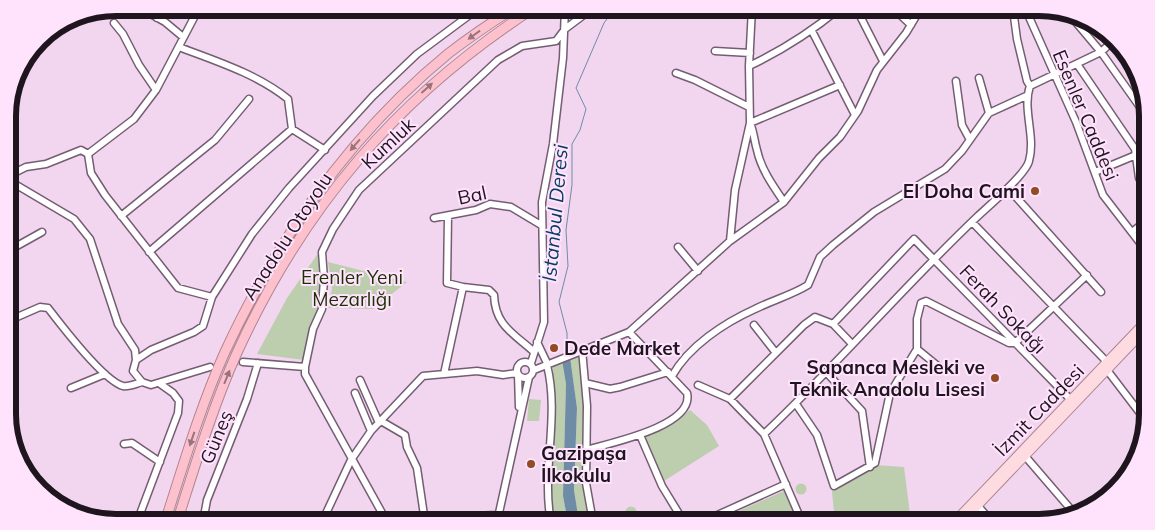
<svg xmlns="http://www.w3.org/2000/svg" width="1155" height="530" viewBox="0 0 1155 530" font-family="Mulish,sans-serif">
<rect width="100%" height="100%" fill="#f2d6f0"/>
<path fill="#bccead" d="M319,252C325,298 318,316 304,360L257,354L287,298Z
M328,262L407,282L373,309L327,308L332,289Z
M581,353L585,443L583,489L588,522H579L574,490L577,408L570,357Z
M562,360L566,384L563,496L568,522H553L545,502L553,367Z
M529,399L541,400L539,421H527Z
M690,410L707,425L719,446L664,481L644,436L679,418Z
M875,465L904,467L911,522H835L831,482Z
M795.5 489a5.5 5.5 0 1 1 11 0a5.5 5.5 0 1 1-11 0Z
M786,490L797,522H714Z
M625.5 512a5.5 5.5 0 1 1 11 0a5.5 5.5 0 1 1-11 0Z"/>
<path fill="#6f8ca6" d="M570,357L577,408L574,490L579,522H568L563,496L566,384L562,360Z"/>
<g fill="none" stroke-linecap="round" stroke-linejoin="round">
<path stroke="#6f8ca6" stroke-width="1" d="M567,354V333L559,302L568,266L566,230L572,185V144L580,130L586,109L576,88L604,23L615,8"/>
<path stroke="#d2b9d0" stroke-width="6" stroke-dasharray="6 3" stroke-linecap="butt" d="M210,367L243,362"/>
<g stroke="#745d73" stroke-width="9">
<path id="minor" d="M140,8L165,22L183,37
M856,8L883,61
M893,8L911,25
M1006,8L1026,11
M1025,8L1076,122L1103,195L1147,252
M1013,9L1017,39L1027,81L1030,86
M1069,14L1101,52L1147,117
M157,18L162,8
M114,23L123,34L139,65L156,90
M812,31L855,115
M179,47C216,61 257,74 288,99L292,129
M715,51L750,53
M1077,64L1135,149L1139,178L1147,192
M749,66C783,50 811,32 840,8
M676,73L695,80L749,107
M979,78L989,113
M956,81L962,125L969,138
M1135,149L1147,141
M88,154L134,119L156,90L199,8
M1095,172L1136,155
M8,176L26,167L46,164L81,150L88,154L91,173L105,195L178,288L212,297
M8,180L74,219L90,239L118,324L135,350L136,360
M1008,188L1101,292
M784,202C773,186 761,169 757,150C754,140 754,132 750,123L840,85
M121,216L215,140L249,99
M434,218L476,210L490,204L511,207L541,225
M972,222L1107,362
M1132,232L1147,220
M730,241L784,202L819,158L840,137L858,111L877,70L906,33L921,8
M678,247L698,271
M8,251L42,232
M149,252L292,129L325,150
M463,287L489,290L494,295C495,325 513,333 533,351
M8,321L40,307L48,308C61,325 104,381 123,386C129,387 135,384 142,382
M833,324L914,239L1071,400
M754,325L776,353
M537,342L546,361
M582,349L587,406L586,483L593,522
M917,349L939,367
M517 370a8 8 0 1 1 16 0a8 8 0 1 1-16 0Z
M243,362L305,367V374L387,522
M531,363L544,322L542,202L553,144L563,58L565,8
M547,365C560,417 541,471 551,522
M210,367L151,385L142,382L133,371L136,360L151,350L194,332L203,326L212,297L252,234L289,188L373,96L417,54L479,8
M305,367L313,329L322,309L324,279L322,252L333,229L359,190L498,60L522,46L556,41L565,29L593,8
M534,370L629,332L730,241L735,190L750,123L749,66L752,8
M1107,370L1146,421
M826,372L862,411L870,467
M444,374L463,287L447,283L448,216
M518,375L519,407
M672,376C689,346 724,323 755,309C773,300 792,295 808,285L820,257L833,245L874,212L945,169L962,151L989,113L1026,96
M360,380L379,423
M585,383L610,389L620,387L668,372
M698,385L730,399L764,434L802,522
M71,388L105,374
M355,393L371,431
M730,399L804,325L815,317L833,324L852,344
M796,404L817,435L834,486L875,463L890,393L917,349V319L921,303L926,301L1009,343H1015L1087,275
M381,421L405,435L407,447L417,468L425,522
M764,434C838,364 904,286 978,216C990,205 1026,174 1029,161C1036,137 1022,109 1030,86L1101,52L1113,41
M640,435L662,486L684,522
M124,444L132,443L160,462
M586,450C610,443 695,426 687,393L629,332
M1025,456L1074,513
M978,506L992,522
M137,522L178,413L179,401L173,393L159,383
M203,522L207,500L247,399L258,363
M322,522L351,460L371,431L423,376L477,371L503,375L517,373
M444,522L471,516L498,515
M497,522L529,377
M702,522L786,484"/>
</g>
<g stroke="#af8590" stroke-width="10">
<path id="major" d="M954,522L1147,320
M962,522L1147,328"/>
</g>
<g stroke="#af8590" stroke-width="11">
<path id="highway" d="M165,522C183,466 200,408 224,354C277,239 350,134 449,53C470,37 492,22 514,8
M177,522C195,466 212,409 236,355C303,207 398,96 534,8"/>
</g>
<use href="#minor" stroke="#fff" stroke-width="6"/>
<use href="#major" stroke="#fedae1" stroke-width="8"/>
<use href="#highway" stroke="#fdc1cd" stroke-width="9"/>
</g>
<defs><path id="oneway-solid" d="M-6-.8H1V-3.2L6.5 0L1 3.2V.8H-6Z" transform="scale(1.25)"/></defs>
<g fill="#99747e">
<use href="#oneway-solid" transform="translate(474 35) rotate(144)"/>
<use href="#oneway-solid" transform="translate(427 88) rotate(-42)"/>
<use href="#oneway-solid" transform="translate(355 145) rotate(131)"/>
<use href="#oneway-solid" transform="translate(227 377) rotate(-68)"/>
<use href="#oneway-solid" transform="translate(192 439) rotate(109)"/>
</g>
<g fill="#924b25" stroke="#ffe3fd" stroke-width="2">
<circle cx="1035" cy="191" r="5"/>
<circle cx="554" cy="348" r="5"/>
<circle cx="995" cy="378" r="5"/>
<circle cx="531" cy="464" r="5"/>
</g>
<g text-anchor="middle" stroke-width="4" stroke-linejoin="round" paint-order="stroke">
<g font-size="19" fill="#1e151e" stroke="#ffe3fd">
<text transform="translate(1086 115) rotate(67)" y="7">Esenler Caddesi</text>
<text transform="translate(388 143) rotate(-43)" y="7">Kumluk</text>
<text transform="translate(472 195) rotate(-12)" y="7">Bal</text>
<text transform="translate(287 236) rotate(-57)" y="7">Anadolu Otoyolu</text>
<text transform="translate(1003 309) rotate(46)" y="7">Ferah Sokağı</text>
<text transform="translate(1039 410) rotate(-46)" y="7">İzmit Caddesi</text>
<text transform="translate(216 437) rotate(-68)" y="7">Güneş</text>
</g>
<g font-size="19" font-weight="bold" fill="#1e151e" stroke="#ffe3fd" text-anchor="end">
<text x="1025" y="198">El Doha Cami</text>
<text x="564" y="355" text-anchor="start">Dede Market</text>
<text x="985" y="374">Sapanca Mesleki ve<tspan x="985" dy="22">Teknik Anadolu Lisesi</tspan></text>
<text x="541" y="460" text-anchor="start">Gazipaşa<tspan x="541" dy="22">İlkokulu</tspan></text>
</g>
<g font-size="19" fill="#1a3100" stroke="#ffe3fd">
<text x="352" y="284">Erenler Yeni<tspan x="352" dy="22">Mezarlığı</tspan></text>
</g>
<g font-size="20" font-style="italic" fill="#063c60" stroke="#ffe3fd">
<text transform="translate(555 213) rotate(-85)" y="7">İstanbul Deresi</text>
</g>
</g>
<path d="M0 0H1155V530H0ZM116 16H1039A100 100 0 0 1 1139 116V414A100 100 0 0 1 1039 514H116A100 100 0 0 1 16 414V116A100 100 0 0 1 116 16Z" fill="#ffe3fd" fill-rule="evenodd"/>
<path fill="none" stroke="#1e151e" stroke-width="6" d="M116 16H1039A100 100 0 0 1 1139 116V414A100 100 0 0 1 1039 514H116A100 100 0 0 1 16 414V116A100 100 0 0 1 116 16Z"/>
</svg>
